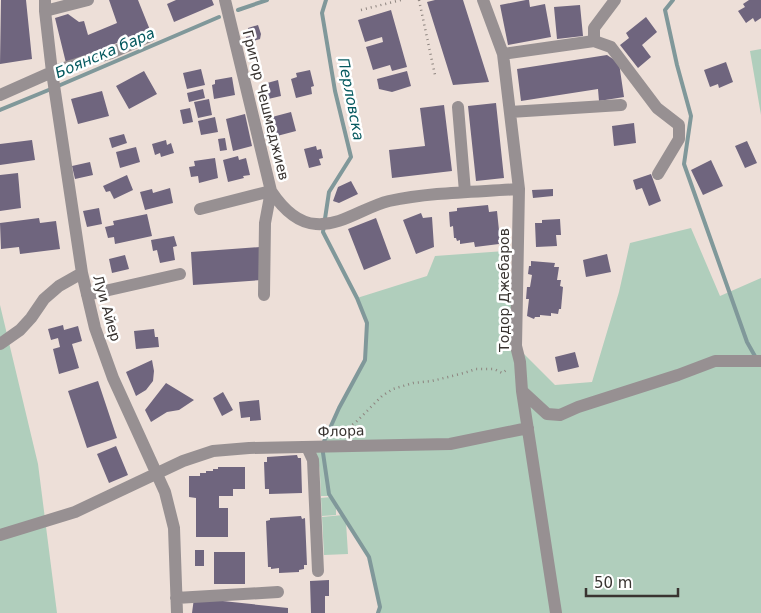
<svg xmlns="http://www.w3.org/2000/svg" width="761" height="613" viewBox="0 0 761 613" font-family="'DejaVu Sans',sans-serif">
<rect width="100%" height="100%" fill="#eddfd8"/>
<path fill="#b0cebc" d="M761,49V115L750,51Z
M691,228L720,296L761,278V613H378L380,607L369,557L346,522L348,554L324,555L322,517L343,515L336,505V515L322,516L321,498L331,497L325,466L329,496H321C320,481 321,464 315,451L322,446L339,408L365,360L367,323L357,298L427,276L435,256L505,251L516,346L555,385L592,382L619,292L630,243Z
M0,305L38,464L57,613H0Z"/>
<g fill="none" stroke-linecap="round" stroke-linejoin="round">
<path stroke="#80989a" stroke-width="4" d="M326,0L322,13L335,91L351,157L329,192L323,232L357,298L367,323L365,360L339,408L322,446L329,494L369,557L380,607L378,613
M673,0L665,10L677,65L691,116L684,164L747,342L756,358
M238,10L267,0
M58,86L219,17
M0,110L51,89"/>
</g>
<path fill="#6f657e" d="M1,0H26L32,59L0,64Z
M109,0H138L150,30L66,63L55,18L68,14L79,22L84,21L88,35L117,23Z
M176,0H212L214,5L174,22L167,4Z
M435,0H463L489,82L453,85L427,2Z
M526,0H529L530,7L545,4L551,37L508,45L500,5Z
M749,0H761V18L755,22L753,18L746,23L738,11L745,7L743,4Z
M580,5L583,36L557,39L554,7Z
M391,10L407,67L392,71L390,65L373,70L366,47L383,42L382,37L365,42L358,20Z
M646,17L657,32L642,45L651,57L638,68L620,45L629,38L626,33Z
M258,25L261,34L260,39L247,43L246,37L250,36L248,28Z
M607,55L619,63L624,97L599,101L598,89L521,101L517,69Z
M726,62L733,82L719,88L718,84L710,87L704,70Z
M201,69L205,85L187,89L183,73Z
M310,70L314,86L311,87L312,94L296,98L291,79L297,77L296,73Z
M144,71L157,94L129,109L116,86Z
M407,71L411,86L392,92L379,89L377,79Z
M232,77L235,95L214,99L212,85L215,84V80Z
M278,80L281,96L264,100L260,85Z
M203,89L205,98L189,102L187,93Z
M102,91L109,116L78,124L71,99Z
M209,99L212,115L198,118L194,102Z
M496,103L504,178L476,181L468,106Z
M444,105L452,171L392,178L389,150L425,146L420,108Z
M190,108L193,122L183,124L180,110Z
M291,112L296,131L277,136L272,117Z
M245,114L252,146L233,151L226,119Z
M215,117L218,132L201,135L198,121Z
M634,123L636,143L614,146L612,126Z
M124,134L127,143L112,148L109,138Z
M225,138L227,150L220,151L218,139Z
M32,140L35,160L0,165V144Z
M166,140L167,145L171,143L174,153L161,157L160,153L155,155L152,144Z
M747,141L757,163L745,168L735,146Z
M316,146L317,150L321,149L323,158L319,159L321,165L309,168L304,149Z
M136,147L140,162L120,168L116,152Z
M238,156L239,160L246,158L250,175L243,176L244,178L228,182L223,160Z
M215,158L218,178L199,183L198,176L191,177L189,167L195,166L194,161Z
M711,160L723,186L703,195L691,170Z
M90,162L93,175L75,179L72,166Z
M18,173L21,208L0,211V175Z
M651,174L661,201L649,206L642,188L636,190L633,180Z
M127,175L133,190L114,199L110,191L106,192L103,186Z
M351,181L358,194L339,203L333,201L338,187Z
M170,188L173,203L145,210L140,192L152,189L153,193Z
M553,189V196L533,198L532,190Z
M488,205L489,212L497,211L500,240H498L499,244L475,247L474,242L460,244V240L457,241L456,238H454L453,226L450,227L449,212L457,211V208Z
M99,208L102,224L87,227L83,211Z
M421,213L423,218L432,217L434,247L416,254L403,220Z
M147,214L152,236L115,244L114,237L108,238L105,227L114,225L113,221Z
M39,218L40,223L56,221L60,249L20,254L19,247L1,249L0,223Z
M376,218L391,259L364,270L348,229Z
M560,219L561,235H556L557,246L536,247L535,223H542V220Z
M174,236L177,246L173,247L175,260L160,263L157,250L153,251L151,240Z
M260,247L262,280L193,285L191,252Z
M607,254L611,272L586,277L583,260Z
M125,255L129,269L112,273L109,259Z
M531,261L555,263L554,267H559L557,280H561L560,286L563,287L561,309H559L558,314L551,313V316L540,315V317H535L534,319L527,316L529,299H526L527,287H530L532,275L528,274L529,266H531Z
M63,325L64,330L78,326L82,341L72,344L79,368L59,374L53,349L60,347L58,338L51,340L48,329Z
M154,329L155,337H158L159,347L136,349L134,331Z
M575,352L579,367L558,372L555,357Z
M152,360L154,371L153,381L146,390L136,396L126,372Z
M98,381L117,438L87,448L68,391Z
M166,383L194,400L179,410L167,412L151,422L145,410Z
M223,392L233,410L222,416L213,398Z
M259,400L261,420L250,421V417L241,418L239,402Z
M116,446L128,475L109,483L97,454Z
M297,455L298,458H301L302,493L269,494V489H265L264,462H267V457Z
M218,467H245V489H233V496H219V508H228V537H196V498L189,497V476H200V473H206V471H213V469H218Z
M301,516L302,519L305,518L307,565H304V569L299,570V572L279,573V568L271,569V567H268L266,521L270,520V518Z
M195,550H204V566H195Z
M214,552H245V584H214Z
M329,580V596H325V613H311L310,581Z
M194,598L288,608V613H192Z"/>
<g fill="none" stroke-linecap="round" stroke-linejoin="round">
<path stroke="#8d847f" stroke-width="2.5" stroke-dasharray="1 4" stroke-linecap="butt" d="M419,0L435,75
M361,10L401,0
M340,433L355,423L382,396L393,389L413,383L432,381L464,373L476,369H494L502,373L508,369"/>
<path stroke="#979092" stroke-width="12" d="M45,0V11L52,72L82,273L95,328L113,378L165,492L174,528L177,613
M225,0L271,191C281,206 296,223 316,224C342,226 364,207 389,201C431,192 476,192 519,189
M483,0L503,54L519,189L516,346L520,362L522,391L556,613
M45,11L88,0
M594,41V28L615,0
M503,54L594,41L611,47L657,108L679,125V139L658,174
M0,95L52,72L111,53L150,36
M458,107L465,192
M510,112L621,105
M200,209L271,191L265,223L264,295
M87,295L180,274
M0,344L20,330L31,318L44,299L59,286L82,273
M522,391L547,414L560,415L578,407L678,375L715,361H761
M307,447L313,460L318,571
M0,535L75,512L183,461L213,451L249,448L450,444L528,428
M176,598L278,592"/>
</g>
<g text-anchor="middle" stroke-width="5" stroke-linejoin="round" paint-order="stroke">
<g font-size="14" fill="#393431" stroke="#fff">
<text transform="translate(266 105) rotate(76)" y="5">Григор Чешмеджиев</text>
<text transform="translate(504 290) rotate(-90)" y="5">Тодор Джебаров</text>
<text transform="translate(107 308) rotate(74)" y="5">Луи Айер</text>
<text transform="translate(341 431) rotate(-2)" y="5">Флора</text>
</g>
<g font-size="15" font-style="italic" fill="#05595f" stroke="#fff">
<text transform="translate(105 53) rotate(-23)" y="5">Боянска бара</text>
<text transform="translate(351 99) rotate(79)" y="5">Перловска</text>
</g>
</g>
<path d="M586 588v8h92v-8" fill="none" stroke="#393431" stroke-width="2.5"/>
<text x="594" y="588" font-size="15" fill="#393431" stroke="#ffffff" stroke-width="4" paint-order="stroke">50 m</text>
</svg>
